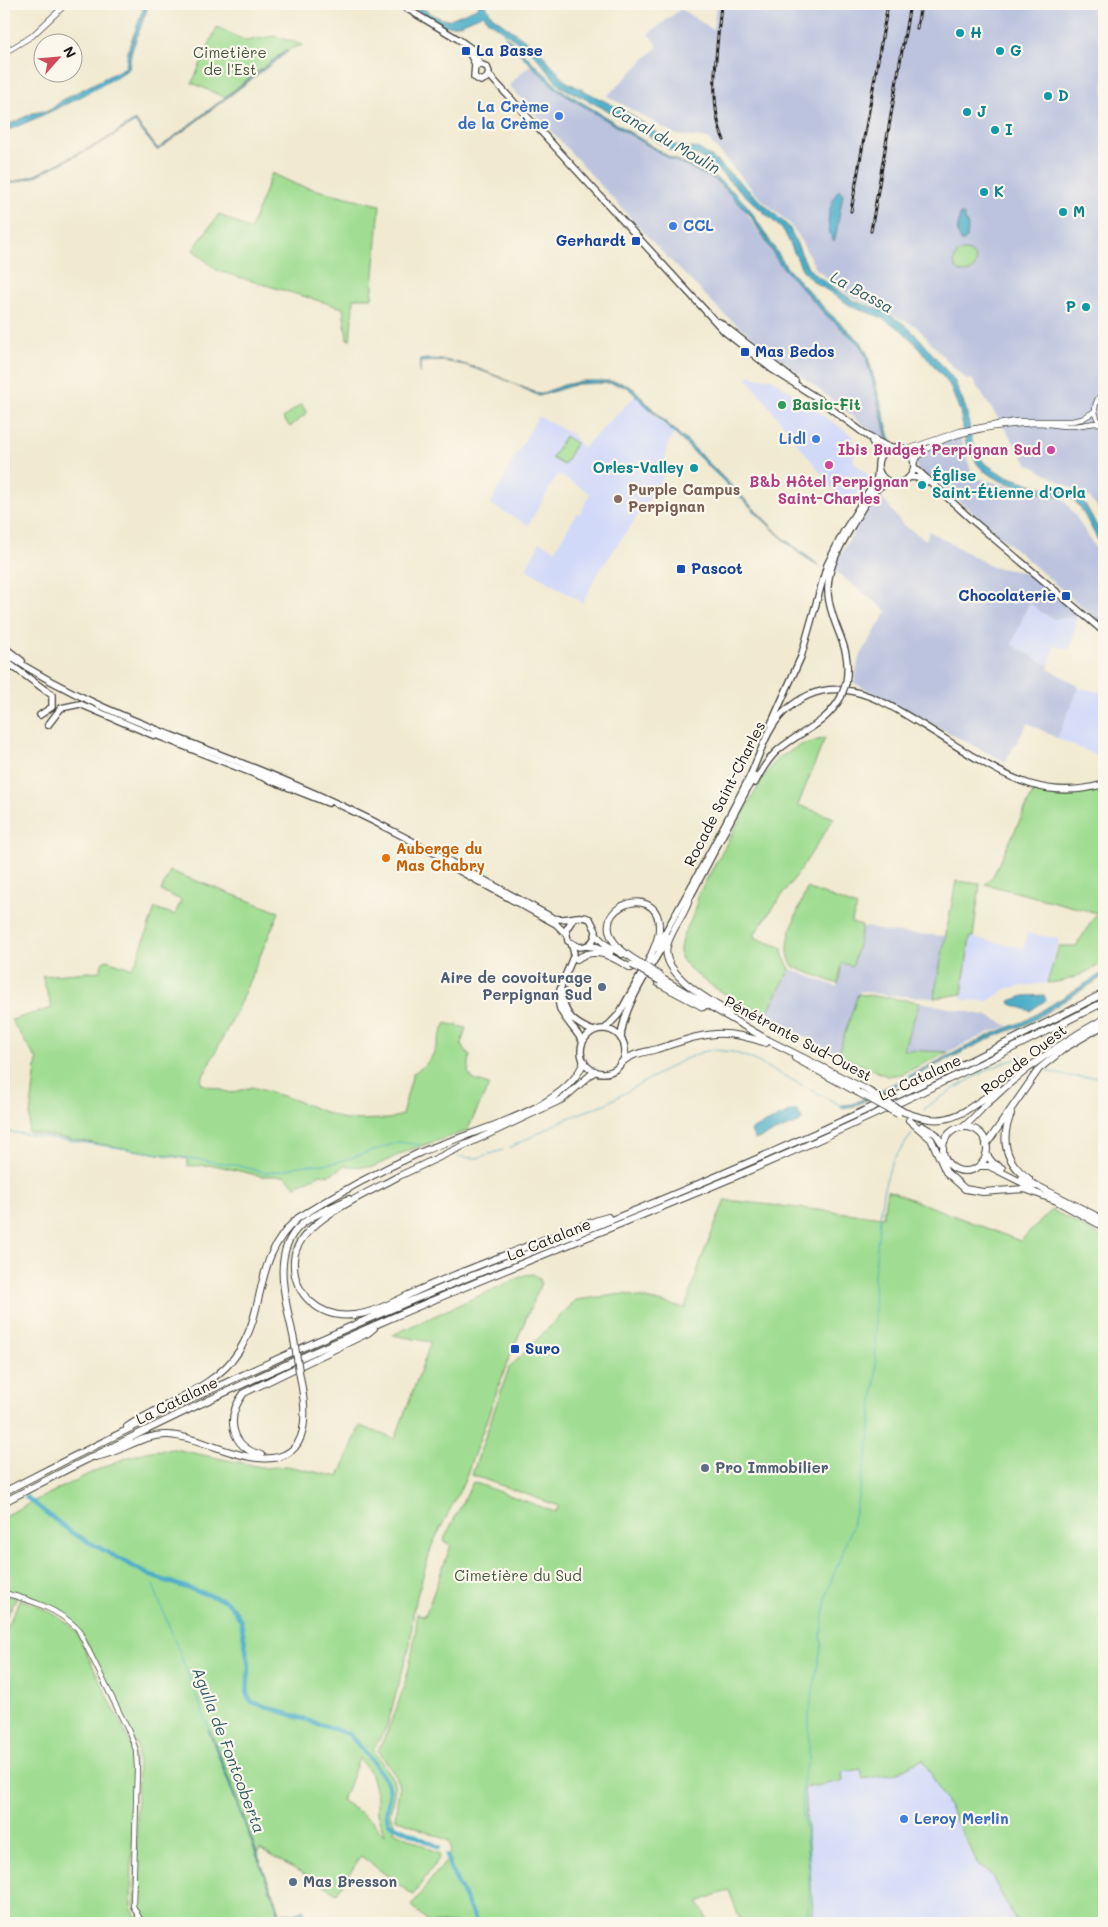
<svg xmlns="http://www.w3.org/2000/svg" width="1108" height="1927" viewBox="0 0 1108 1927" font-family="Mali,sans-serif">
<rect width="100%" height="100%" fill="#fbf7ec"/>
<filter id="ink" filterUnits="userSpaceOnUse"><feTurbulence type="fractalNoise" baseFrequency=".02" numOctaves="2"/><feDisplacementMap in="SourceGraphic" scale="10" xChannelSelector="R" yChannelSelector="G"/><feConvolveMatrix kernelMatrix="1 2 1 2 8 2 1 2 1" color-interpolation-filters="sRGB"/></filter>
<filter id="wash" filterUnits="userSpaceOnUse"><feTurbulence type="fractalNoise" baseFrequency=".0096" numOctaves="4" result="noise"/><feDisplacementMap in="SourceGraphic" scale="20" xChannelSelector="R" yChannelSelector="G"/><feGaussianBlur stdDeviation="1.12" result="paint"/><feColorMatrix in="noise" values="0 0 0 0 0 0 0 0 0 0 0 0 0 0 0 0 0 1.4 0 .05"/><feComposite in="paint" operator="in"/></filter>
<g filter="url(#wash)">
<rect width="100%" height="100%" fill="#f1ead1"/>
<path fill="#d1d9f9" d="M751,374L755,378H771L854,437V462L869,476L848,508L747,378Z
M637,394L655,417L674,433L667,447L663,479L596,576L583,603L526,569L540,542L555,550L577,513L580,514L590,493L558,474L528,525L490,504L538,416L572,434L583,448Z
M1031,604L1042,613L1054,619L1078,617L1070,649L1054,646L1049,666L1012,645L1028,605Z
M1079,688L1104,693V742L1098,756L1057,738Z
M1027,933L1059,939L1047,983L1008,988L988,1001L961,1000L970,937L1024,948Z
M919,1759L927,1762L977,1864L989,1871L1017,1923H807L813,1912L804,1788L842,1781V1772L862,1769L863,1778Z"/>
<path fill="#bbc3de" d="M716,4H1104V516L1090,498L1028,464L972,379L967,380L953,367L916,326L850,296L816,269L798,235L789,223L756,194L708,139L677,135L607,96L658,46L648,34L681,9L713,30Z
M531,64L557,90L667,157L715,180L744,209L779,263L825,314L860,346L865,354L888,441H884L725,315L661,251L509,85Z
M960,436L973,477L1038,494L1060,495L1073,512L1101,557L1096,579L1104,589V626L962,503L917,469L916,462L927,450L940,442Z
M878,492L903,525L926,540L929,531L992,567L1030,573L1082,616L1054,619L1042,613L1031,604L1028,605L1012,645L1049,666L1048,669L1077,684L1079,688L1057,738L1028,723L1005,762L854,683L859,658L887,611L832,569Z
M862,926L887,932L946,936L934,998L887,995L860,991L838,1054L765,1017L790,969L837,987L842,963L853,966Z
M920,1002L988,1016L1009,1026L990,1032L948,1052L903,1050Z"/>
<path fill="#a0dd92" stroke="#5e7c57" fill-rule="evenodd" d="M217,27L246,41L275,36L303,45L286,50L224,97L192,83Z
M272,173L297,185L380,205L372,298H354L350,340L347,339L343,308L218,271L193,250L219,214L250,230Z
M954 262a11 11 0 1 1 22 0a11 11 0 1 1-22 0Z
M301,404L307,413L290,427L283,418Z
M565,436L576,443L564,465L552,458Z
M825,738L798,805L834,818L801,869L755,933L756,938L783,948V956L790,969L765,1017C747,1006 682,974 680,953C679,939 689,926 694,913C697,908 697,901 698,895L763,778L778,758L801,745Z
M1104,787V962C1085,973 1070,982 1047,983L1059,946H1076L1097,913L985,884L993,876L1035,789L1074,795Z
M170,871L279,912L235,1014L201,1080L202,1084L231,1093L252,1087L292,1099L345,1120L389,1119L402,1115L413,1073C438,1060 434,1045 446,1023L466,1028L461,1044L470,1056L468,1073L474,1080L489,1085L467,1131L409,1150L373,1167L345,1166L329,1175L321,1174L296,1186L285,1176H261L214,1165L188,1166V1159L28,1132L37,1060L11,1020L52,1008L42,976L100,971L103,962L107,960L131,968L137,960L155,908L175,915L181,900L161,891Z
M956,881L980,884L973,937H970L962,994L934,998Z
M807,888L857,907L851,923L862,926L853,966L842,963L838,984L794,967C777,949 800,908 807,888Z
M858,994L920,1002L903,1050L948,1052L902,1074L887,1076L838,1054Z
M887,1190L1020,1241L1052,1210L1104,1238V1923H1017L989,1871L977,1864L971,1849L923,1759L894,1774L863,1779L861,1769L842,1772L843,1781L804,1788L813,1912L807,1923H741L729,1890L698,1902L709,1923H430L411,1906L450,1855L451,1847L449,1841L395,1818L399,1788L397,1778L378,1750C399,1710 415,1659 417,1613L425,1616L451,1545L443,1541L473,1482L555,1512L559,1506L472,1475L509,1368L576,1300L624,1294L685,1308L701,1260L725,1200L883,1217Z
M533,1274L540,1279L541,1283L506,1366L464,1482L432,1545L414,1606L410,1644L403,1669L387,1726L373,1750L393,1779L395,1788L390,1815L394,1822V1831L439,1853L440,1857L413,1895L361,1856L337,1893L260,1849L257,1854L285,1923H144L135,1906L138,1750L131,1731L79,1628C59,1607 32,1599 4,1591V1516L101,1468L126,1458L150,1451L174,1449L266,1468L287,1466L339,1477L360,1426L395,1439L431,1342L392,1335L525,1275ZM359,1758L371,1774L377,1797V1814L385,1836L372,1821L341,1800L347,1790Z
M4,1595L17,1598L4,1620Z
M20,1599C41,1607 60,1615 76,1631L134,1751L131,1906L139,1923H4V1634Z"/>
<path fill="#4aadc9" stroke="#336472" d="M145,4H149L131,53L129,69C90,94 47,114 4,132V127L33,113L50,110L64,99L126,67L128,50Z
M407,4C423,4 431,18 448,20L479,7L478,4H485L492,16L539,50L565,81L630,114L674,145L699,149L714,159L789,227L807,266L814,274L854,301L883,311L904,324L919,338L954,380L966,409L972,441L983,462L1003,475L1040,487L1065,489L1075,493L1085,504L1104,539V551L1080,507L1072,498L1039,493L1001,481L984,471L978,465L966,443L960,411L949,384L915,343L900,329L880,317L851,306L810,279L802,269L784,231L711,164L697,155L672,151L626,120L560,86L534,54L487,20L484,14L458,25L443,26Z
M507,37L559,88L668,156L716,178L735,193L749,208L787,268L828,312L861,342L867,353L891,441H888L865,354L859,344L825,314L779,263L750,215L724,188L715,180L667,157L557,90L505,39Z
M286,51H289L158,150H157L135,122L104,141L34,177L4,185L35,175L102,142L135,120L158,149Z
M839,189L843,194L835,240L833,241C824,224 829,204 839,189Z
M960,214H963L968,227L967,238L962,242L957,233Z
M427,359C476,361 497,379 540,394L564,385L582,381H608L623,383L634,389L660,417L689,443L782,537L821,567L800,554L784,540L627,387L609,383L577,384L539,396L502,378L465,365L444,361L420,362V374V360Z
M1104,972V976L1027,1024L993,1037L854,1106L842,1108V1105L853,1104L992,1034L1025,1021Z
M1044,995L1046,1000L1030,1011L1011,1004L1010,1001L1024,996Z
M792,1111H798L802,1119L800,1122L755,1140L751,1131L753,1129Z
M208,1730H210L284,1923L282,1921Z
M304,1909L305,1912L300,1918L306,1923H288L284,1912L293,1914Z"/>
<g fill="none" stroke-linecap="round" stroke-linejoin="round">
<path stroke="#4aadc9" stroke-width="1" d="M501,28L506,38
M1021,1055L1030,1061
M1048,1071C1067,1078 1084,1078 1104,1076
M924,1111L926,1107C947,1093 1002,1057 1025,1058
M4,1131L236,1165L266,1173L281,1171L299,1166L335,1163L399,1142L420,1145
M509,1148L568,1118L605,1104L683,1060L702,1052L714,1050L733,1052L752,1059L842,1106
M458,1157L477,1158L503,1150
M153,1585L210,1731
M804,1923L809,1905V1867L801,1799L803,1778L809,1760V1713L822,1643L821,1636L827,1592L851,1530L868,1451L876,1372L874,1275L883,1191L892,1161L912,1134"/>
<path stroke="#4aadc9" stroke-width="4.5" d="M4,1480L6,1482
M26,1497L72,1533L151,1576L224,1600L234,1609L241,1621L249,1666L247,1696L252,1702L349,1734L373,1762L387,1783L390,1790L386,1815L389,1823L439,1847
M447,1856L450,1867L477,1923"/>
</g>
</g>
<g filter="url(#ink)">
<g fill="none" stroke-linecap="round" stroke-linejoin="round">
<g stroke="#3c3b37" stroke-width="6">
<path id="minor" d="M4,53L32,36L66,4
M1104,392C1092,402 1092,417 1104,426
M905,450L960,431L1015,421H1072L1082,419L1095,411
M914,462C933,432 1001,425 1035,423C1046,423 1058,426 1069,426C1080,426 1090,423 1100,423
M4,1593C31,1600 58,1609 78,1629L129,1732L136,1750L137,1769L133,1906L142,1923"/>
</g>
<g stroke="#3c3b37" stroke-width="8">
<path id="major" d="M399,4L458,39L472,49L480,64
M468,50L475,64L474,77L481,81L487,78L489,72L487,67L480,64L475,67
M489,75L724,331L773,370L820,400
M719,322L795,381
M818,399L869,437L890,448
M872,441L880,457
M878 465a18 18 0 1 1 36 0a18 18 0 1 1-36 0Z
M914,467L972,520L1104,632
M910,477L921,478L926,482
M4,647L22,661
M4,653C96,714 194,741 293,784C383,822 467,871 553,918C566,922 578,913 590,919L596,931C595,941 589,947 579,947L568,941L566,930L573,919
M4,660L52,695V707L40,715
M846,683C852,646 835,634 829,601C823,571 842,543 856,519C864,505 873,487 889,482
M771,724L801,657L827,565L843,533L877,478L878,467
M48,725L61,708L80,704L155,736
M153,734L328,803
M755,783C761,771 767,760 777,751C801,730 824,727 841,697
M447,864L556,924L566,934
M687,903L754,776
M571,943L574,953C570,970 551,995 562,1013C568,1023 577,1032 583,1042
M656,948C688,894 718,838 747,782C759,759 765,730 784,712C830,668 877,697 921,724C953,743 997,775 1033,785C1057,792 1081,791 1104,784
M564,992C561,1013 576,1025 594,1031
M605,1029L619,1014L644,969
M581 1051a22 22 0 1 1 44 0a22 22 0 1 1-44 0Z
M621,1039C622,1007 652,966 668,937"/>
</g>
<g stroke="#3c3b37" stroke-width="8">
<path id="highway" d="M689,900C684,916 671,930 667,946C660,974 711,1001 730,1013
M596,935L605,944L622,954
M587,946L597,947L610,953
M629,956C569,913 661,875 659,929C659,940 652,952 648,962
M577,959C596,945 613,958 631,968
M661,978L768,1040L865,1089
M658,983L703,1007
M795,1058L857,1092
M621,1063C632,1053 643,1053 657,1049C702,1035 717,1026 766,1043
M904,1112C949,1130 961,1113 998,1089
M1011,1114C1000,1140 1005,1162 1029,1179
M909,1120L931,1139L946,1172L965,1189L983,1192L1025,1189L1057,1201
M922,1126L936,1134L943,1145
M963,1127C974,1119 981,1108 991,1100C1025,1068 1063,1041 1104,1019
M943 1149a22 22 0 1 1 44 0a22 22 0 1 1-44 0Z
M986,1145L1039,1069L1065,1048L1104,1025
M986,1154L993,1163L1002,1168
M979,1166H989L1033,1188
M399,1176C369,1193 296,1221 294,1260C292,1294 320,1319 354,1315C379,1312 404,1296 428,1286C466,1270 505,1255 543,1240C565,1232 586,1223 608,1217
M397,1177L563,1099L595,1071
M1022,1178L1104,1220
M1055,1200L1104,1227
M321,1212L349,1199
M294,1340C287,1305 269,1253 301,1225C307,1219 316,1215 324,1211
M127,1427C135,1421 144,1417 153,1412C183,1396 220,1381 239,1351C268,1305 252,1259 298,1218C336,1194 377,1172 419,1153C463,1133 567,1112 584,1061
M261,1455C229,1446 226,1416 244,1393L368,1333L374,1328
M95,1457C121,1453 141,1434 168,1435C199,1437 227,1455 257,1458C316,1464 306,1408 299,1371
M4,1492C131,1426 261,1364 394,1308C481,1271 571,1237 658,1201C810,1138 959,1069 1104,993
M4,1502C128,1437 254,1377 382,1322C503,1269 627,1223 748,1171C868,1119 987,1062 1104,1002"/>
</g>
<use href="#minor" stroke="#fff" stroke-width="4.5"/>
<use href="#major" stroke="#fff" stroke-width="5.5"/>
<use href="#highway" stroke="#fff" stroke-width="6"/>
<g stroke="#1c1c1c" stroke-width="3">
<path id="rail" d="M721,4C718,45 707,102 724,140
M917,28L921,4
M851,211L888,4
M871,231L910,4"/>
</g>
<use href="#rail" stroke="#fbf7ec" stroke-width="1" stroke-dasharray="4" stroke-linecap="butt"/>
<g stroke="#3c3b37" stroke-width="8" stroke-linecap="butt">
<path id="major-bridge" d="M841,697L846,683"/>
</g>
<g stroke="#3c3b37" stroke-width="8" stroke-linecap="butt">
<path id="highway-bridge" d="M629,956L662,977
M632,965L660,981
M865,1089L904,1112
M857,1092L898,1114
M294,1340L299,1371"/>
</g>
<use href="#major-bridge" stroke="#fff" stroke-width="5.5"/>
<use href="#highway-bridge" stroke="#fff" stroke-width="6"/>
</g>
</g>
<g fill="#0f9aa8" stroke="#fbf7ec" stroke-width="2">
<circle cx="960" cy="33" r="5"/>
<circle cx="1000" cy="51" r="5"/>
<circle cx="1048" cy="96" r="5"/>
<circle cx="967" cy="112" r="5"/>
<circle cx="995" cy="130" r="5"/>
<circle cx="984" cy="192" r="5"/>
<circle cx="1063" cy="212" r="5"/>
<circle cx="1086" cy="307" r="5"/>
<circle cx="694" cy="468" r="5"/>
<circle cx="922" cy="485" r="5"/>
</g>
<g fill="#1a4fb4" stroke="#fbf7ec" stroke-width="2">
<rect x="461" y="46" width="10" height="10" rx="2.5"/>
<rect x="631" y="236" width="10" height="10" rx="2.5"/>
<rect x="740" y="347" width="10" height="10" rx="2.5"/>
<rect x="676" y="564" width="10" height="10" rx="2.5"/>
<rect x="1061" y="591" width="10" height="10" rx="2.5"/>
<rect x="510" y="1344" width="10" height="10" rx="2.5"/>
</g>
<g fill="#3f7fe0" stroke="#fbf7ec" stroke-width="2">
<circle cx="559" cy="116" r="5"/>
<circle cx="673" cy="226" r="5"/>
<circle cx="816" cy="439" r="5"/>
<circle cx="904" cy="1819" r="5"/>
</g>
<circle fill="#2e9e5b" stroke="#fbf7ec" stroke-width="2" cx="782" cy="405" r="5"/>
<g fill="#d1479c" stroke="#fbf7ec" stroke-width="2">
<circle cx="1051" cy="450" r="5"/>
<circle cx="829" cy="465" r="5"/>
</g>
<circle fill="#8d6e63" stroke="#fbf7ec" stroke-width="2" cx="618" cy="499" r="5"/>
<circle fill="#e8710a" stroke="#fbf7ec" stroke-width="2" cx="386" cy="858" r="5"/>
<g fill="#5c6f8a" stroke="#fbf7ec" stroke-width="2">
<circle cx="602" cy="987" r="5"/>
<circle cx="705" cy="1468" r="5"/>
<circle cx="293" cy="1882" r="5"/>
</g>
<g text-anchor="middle" stroke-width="4.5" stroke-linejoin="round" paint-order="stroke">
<g font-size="15" font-weight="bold" fill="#0d838f" stroke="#fbf7ec" text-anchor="start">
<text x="970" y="38">H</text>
<text x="1010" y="56">G</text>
<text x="1058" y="101">D</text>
<text x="977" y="117">J</text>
<text x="1005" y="135">I</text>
<text x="994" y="197">K</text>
<text x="1073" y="217">M</text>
<text x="1076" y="312" text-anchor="end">P</text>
<text x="684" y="473" text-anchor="end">Orles-Valley</text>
<text x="932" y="481">Église<tspan x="932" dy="17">Saint-Étienne d'Orla</tspan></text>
</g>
<g font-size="15" font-weight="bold" fill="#164399" stroke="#fbf7ec" text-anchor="start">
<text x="476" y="56">La Basse</text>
<text x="626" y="246" text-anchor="end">Gerhardt</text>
<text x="755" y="357">Mas Bedos</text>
<text x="691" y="574">Pascot</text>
<text x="1056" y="601" text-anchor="end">Chocolaterie</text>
<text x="525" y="1354">Suro</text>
</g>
<g font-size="15" fill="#44563f" stroke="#fbf7ec">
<text x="230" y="58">Cimetière<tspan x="230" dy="17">de l'Est</tspan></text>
<text x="518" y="1581">Cimetière du Sud</text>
</g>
<g font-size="15" font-weight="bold" fill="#366cbe" stroke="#fbf7ec" text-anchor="end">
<text x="549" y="112">La Crème<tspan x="549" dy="17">de la Crème</tspan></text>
<text x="683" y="231" text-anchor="start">CCL</text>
<text x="806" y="444">Lidl</text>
<text x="914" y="1824" text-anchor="start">Leroy Merlin</text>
</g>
<g font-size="15" font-weight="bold" fill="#27864d" stroke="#fbf7ec" text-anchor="start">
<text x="792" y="410">Basic-Fit</text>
</g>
<g font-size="15" font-weight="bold" fill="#b23c85" stroke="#fbf7ec" text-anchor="end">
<text x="1041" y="455">Ibis Budget Perpignan Sud</text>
<text x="829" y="487" text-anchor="middle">B&amp;b Hôtel Perpignan<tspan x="829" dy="17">Saint-Charles</tspan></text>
</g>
<g font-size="15" font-weight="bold" fill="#785e54" stroke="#fbf7ec" text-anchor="start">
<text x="628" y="495">Purple Campus<tspan x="628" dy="17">Perpignan</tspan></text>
</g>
<g font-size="15" fill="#1c1c1c" stroke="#fbf7ec">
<text transform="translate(725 794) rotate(-63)" y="5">Rocade Saint-Charles</text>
<text transform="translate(798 1039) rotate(28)" y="5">Pénétrante Sud-Ouest</text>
<text transform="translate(1024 1060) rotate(-38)" y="5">Rocade Ouest</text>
<text transform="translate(920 1078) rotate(-25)" y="5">La Catalane</text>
<text transform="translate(549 1240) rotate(-22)" y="5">La Catalane</text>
<text transform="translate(177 1401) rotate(-26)" y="5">La Catalane</text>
</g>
<g font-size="15" font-weight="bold" fill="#c56008" stroke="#fbf7ec" text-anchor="start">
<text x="396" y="854">Auberge du<tspan x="396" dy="17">Mas Chabry</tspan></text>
</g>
<g font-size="15" font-weight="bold" fill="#4e5e75" stroke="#fbf7ec" text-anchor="start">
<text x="592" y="983" text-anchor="end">Aire de covoiturage<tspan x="592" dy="17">Perpignan Sud</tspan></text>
<text x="715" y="1473">Pro Immobilier</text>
<text x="303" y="1887">Mas Bresson</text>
</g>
<g font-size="16" font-style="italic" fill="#315d6a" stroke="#fbf7ec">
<text transform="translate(666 139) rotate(30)" y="6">Canal du Moulin</text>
<text transform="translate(862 292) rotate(29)" y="6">La Bassa</text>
<text transform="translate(229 1750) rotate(69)" y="6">Agulla de Fontcoberta</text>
</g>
</g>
<rect width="1108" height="1927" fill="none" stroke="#fbf7ec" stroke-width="20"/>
<g transform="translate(58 58) rotate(63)"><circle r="24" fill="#fbf7ec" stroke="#a29f99"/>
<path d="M0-4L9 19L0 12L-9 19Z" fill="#d1495b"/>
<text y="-8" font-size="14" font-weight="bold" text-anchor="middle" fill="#1c1c1c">N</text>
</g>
</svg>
